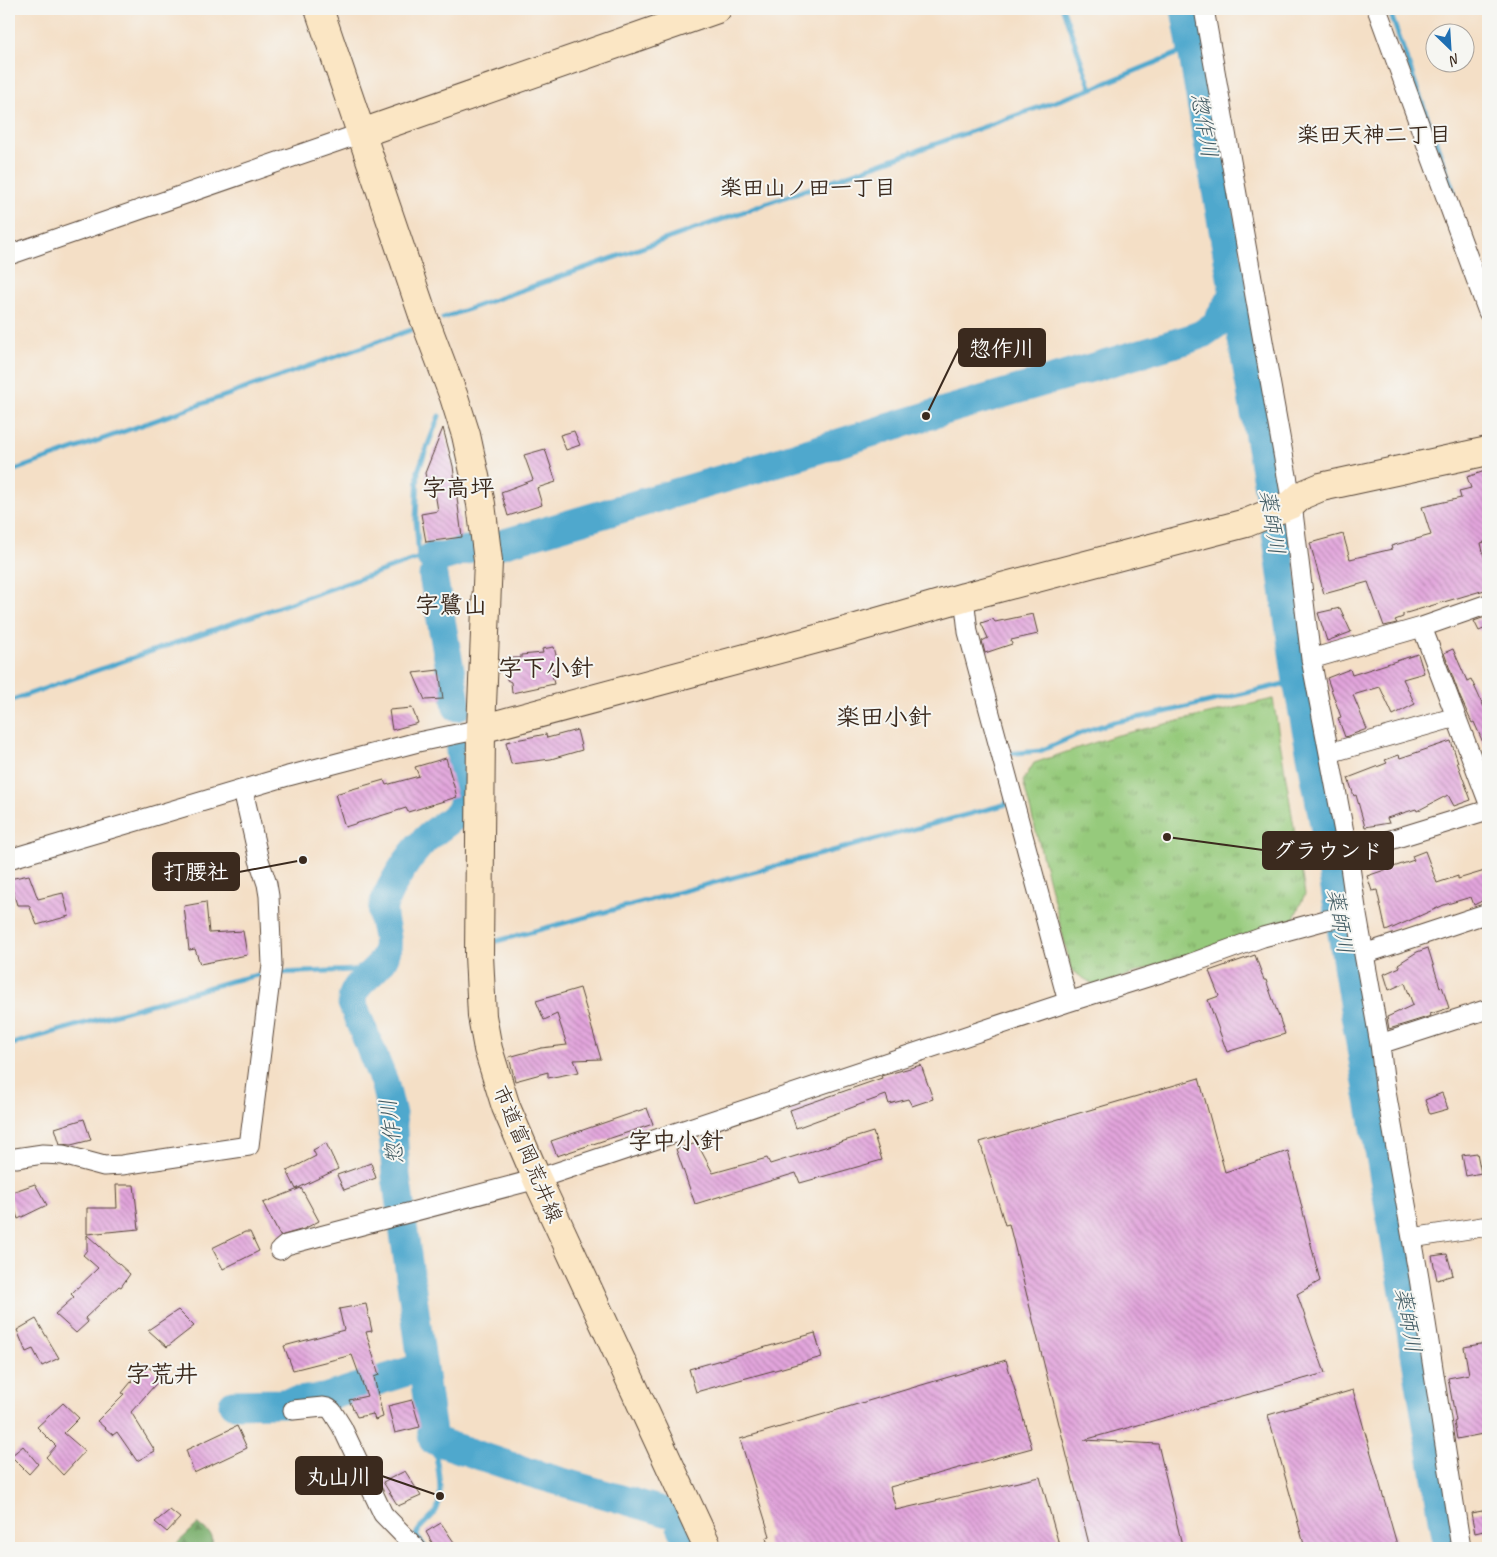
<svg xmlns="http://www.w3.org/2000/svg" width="1497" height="1557" viewBox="0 0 1497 1557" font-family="Caveat,'Klee One',sans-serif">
<defs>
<pattern id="forest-firs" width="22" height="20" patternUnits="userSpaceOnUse" patternTransform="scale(1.25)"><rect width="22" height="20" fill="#78ae6b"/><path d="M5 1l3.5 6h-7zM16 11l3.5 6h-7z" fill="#648e57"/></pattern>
<pattern id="park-tufts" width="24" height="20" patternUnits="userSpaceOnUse" patternTransform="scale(1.25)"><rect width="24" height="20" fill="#96ca7b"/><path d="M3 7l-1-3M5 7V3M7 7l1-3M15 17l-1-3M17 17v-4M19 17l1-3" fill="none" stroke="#7ca464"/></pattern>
<pattern id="building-back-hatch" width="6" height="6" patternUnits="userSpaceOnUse" patternTransform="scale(1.25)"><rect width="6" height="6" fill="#e2a4dc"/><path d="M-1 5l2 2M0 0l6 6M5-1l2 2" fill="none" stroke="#b886b2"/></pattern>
</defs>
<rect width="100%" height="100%" fill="#f6f6f2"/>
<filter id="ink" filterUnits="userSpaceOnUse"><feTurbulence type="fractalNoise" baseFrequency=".02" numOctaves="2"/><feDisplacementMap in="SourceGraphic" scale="10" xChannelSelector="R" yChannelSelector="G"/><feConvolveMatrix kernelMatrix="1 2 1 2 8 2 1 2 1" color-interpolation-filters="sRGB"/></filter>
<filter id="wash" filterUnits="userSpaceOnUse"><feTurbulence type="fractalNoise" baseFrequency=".0096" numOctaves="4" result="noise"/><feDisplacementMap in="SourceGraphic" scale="20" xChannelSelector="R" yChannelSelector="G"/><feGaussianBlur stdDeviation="1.12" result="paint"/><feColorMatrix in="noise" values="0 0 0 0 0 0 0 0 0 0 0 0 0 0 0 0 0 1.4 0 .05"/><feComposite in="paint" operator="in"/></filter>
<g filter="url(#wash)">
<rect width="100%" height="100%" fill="#f4dfc6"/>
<path fill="url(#forest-firs)" stroke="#5a6c44" d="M198,1524L212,1536L213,1548H172Z"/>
<path fill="url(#park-tufts)" stroke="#687a4c" d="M1273,699L1305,894L1294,918L1096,986L1072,971L1023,781L1034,763L1114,736Z"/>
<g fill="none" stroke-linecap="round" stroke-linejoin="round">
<path stroke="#50a8cd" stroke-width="5" d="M1063,9L1091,89
M1389,9L1454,192
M443,318L1091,89L1191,48
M9,472L411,330
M419,558L416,520L418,471L439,416
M9,701L419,558L431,557
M1004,754L1040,751L1086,731L1114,722L1152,715L1297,681
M497,941L1007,804V801
M275,973L357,970
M9,1045L231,981L267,973
M426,1548L416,1535C420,1525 430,1520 436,1511C445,1494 436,1458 433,1440"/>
<path stroke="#50a8cd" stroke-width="29" d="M1234,294L1277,539L1297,681L1329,851L1354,1009L1419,1377L1448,1548
M498,545L743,473L890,427L1189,339L1202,334L1215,325L1234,294L1185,9
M431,557H443L466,550
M433,576L457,707
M460,751C462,768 468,790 462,807C458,818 432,831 423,842C409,856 391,884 384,903C378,921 394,938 384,958C375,975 351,983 352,1003L384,1082L392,1114L396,1176L433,1440L531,1473L676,1515L691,1548
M233,1404L282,1403L324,1398L422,1367"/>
</g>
<g id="blocks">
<path fill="url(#building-back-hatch)" d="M443,428L453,466L462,537L426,542L421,514L438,511L434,486L428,487L425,473Z
M574,431L580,445L566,450L560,435Z
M545,449L556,482L537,488L542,505L508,516L501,492L533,480L524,455Z
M1488,470V541L1481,543L1488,574V589L1403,614V617L1395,620L1397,623L1384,626L1368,582L1324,594L1310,543L1343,534L1350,559L1392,549L1391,546L1431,535L1422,507L1461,498L1459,491L1471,488L1467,477Z
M1340,608L1351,632L1327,641L1318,613Z
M1033,614L1038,634L1011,640L1012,644L985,653L982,641L988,638L981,623L993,619L995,622Z
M1488,616V627L1479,631L1474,621Z
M554,647L559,667L551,670L554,684L512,693L511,682L507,680V658H521V655L543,653L542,649Z
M1453,649L1467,681L1471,679L1484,707L1488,705V754L1474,722L1472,723L1460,697L1444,653Z
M1418,654L1424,673L1403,679L1415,704L1393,715L1380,687L1353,695L1367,729L1345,737L1338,718L1341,717L1327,678L1350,669L1352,675Z
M439,670L443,699L425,700L413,673Z
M412,708L418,723L392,730L389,710Z
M577,730L582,750L551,759L511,764L506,742L546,734L547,738Z
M1451,741L1458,762H1457L1471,800L1454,806L1448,795L1417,811L1416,809L1387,818L1389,823L1365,827L1356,795L1354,796L1348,778L1387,763L1385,760L1399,755L1400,758Z
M446,758L457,797L408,812L406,808L345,827L335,794L384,780L386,785L419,776L415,767Z
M1425,851L1437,883L1458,876V879L1488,870V898L1474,905L1471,897L1444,905L1386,931L1377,890L1372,891L1367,876L1414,860L1412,856Z
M29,875L38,899L63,893L69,916L37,925L29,905H17L9,879Z
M206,902L209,933L243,931L247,955L200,964L195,949L189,950L184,906Z
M1428,948L1440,987L1442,986L1449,1008L1430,1014L1431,1016L1389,1029L1387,1017L1413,1005L1405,983L1389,990L1384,974L1400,967L1398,964L1417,952Z
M1255,955L1264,980H1266L1285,1034L1227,1052L1208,1000L1219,996L1209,971Z
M580,988L601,1059L574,1060L579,1072L548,1078V1072L515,1081L509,1057L541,1048L567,1045L557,1014L544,1020L536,1001Z
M921,1065L933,1099L912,1106L908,1099L889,1104L886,1095L796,1128L790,1110L882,1078L881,1076Z
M1199,1078L1225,1172L1288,1151L1320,1281L1297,1294L1325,1373L1084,1440L1158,1444L1182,1545L1166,1548H1090L1009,1224L1005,1225L980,1142Z
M1442,1093L1448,1109L1430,1114L1425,1100Z
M647,1108L653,1124L557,1156L551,1141Z
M84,1119L91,1140L71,1145L60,1144L55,1128Z
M873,1132L882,1160L800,1183L796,1173L695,1204L676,1149L697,1143L713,1173L767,1158L770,1164Z
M326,1143L338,1169L296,1189L287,1171L316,1156L313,1150Z
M1477,1153L1481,1173L1466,1176L1462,1155Z
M371,1163L376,1178L344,1190L337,1175Z
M35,1184L47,1205L18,1219L9,1193Z
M116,1185H134L139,1229L87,1234V1208H117Z
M301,1188L319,1221L304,1229L280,1236L263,1203Z
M245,1232H250L259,1251L223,1269L212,1248Z
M87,1235L130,1274L121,1287L119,1286L85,1318L88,1322L76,1333L55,1314L74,1297L71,1294L98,1268L83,1255L87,1250Z
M1447,1254L1453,1275L1437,1280L1432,1256Z
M366,1304L372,1331L366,1332L379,1375L374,1377L383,1417L375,1420L373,1414L357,1417L349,1400L367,1396L352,1355L293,1370L284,1346L344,1330L339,1309Z
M178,1310L194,1326L167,1347L148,1330Z
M36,1319L59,1358L42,1366L33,1349L26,1352L17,1330Z
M815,1333L822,1357L696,1392L689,1369Z
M1486,1343L1488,1355V1433L1457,1439L1454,1422L1456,1421L1448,1378L1469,1374L1464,1347Z
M1006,1360L1032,1448L890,1487L896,1510L1040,1477L1060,1548H769L766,1538L770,1536L740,1439Z
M145,1365L162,1377L131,1412L155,1451L137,1461L117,1432L113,1435L97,1421L124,1394L122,1393Z
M1353,1390L1398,1548H1305L1268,1415Z
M412,1400L420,1427L395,1433L388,1406Z
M63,1403L79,1418L64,1433L85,1451L63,1475L46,1457L56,1446L37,1427Z
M237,1426L247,1448L194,1473L186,1450Z
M23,1446L38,1464L29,1474L11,1456Z
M405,1471L421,1496L398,1506L383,1482Z
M170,1510L180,1518L167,1532L155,1522Z
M1488,1510V1530L1475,1533L1471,1513Z
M441,1523L458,1548H435L426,1532Z"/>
</g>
</g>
<g filter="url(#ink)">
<use href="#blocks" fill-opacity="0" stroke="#574537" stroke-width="1"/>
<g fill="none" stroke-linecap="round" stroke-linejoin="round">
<g stroke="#574537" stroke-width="21">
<path id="street" d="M1204,9L1292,504L1311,659L1348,853L1357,915L1380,1044L1385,1086L1419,1278L1461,1548
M1377,9L1488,312
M9,255L362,133
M964,597L968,632L1068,1002
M1422,627L1488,801
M1311,659L1422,627L1488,604
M1329,753L1456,717
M1348,853L1488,810
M9,859L288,776L418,742L481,729
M1364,954L1488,913
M1380,1044L1488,1009
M16,1158L43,1154L63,1155L104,1166L122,1165L249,1146L272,965L269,896L267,884L259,860L243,790
M1412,1238L1488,1226
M280,1250L286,1245L537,1179L1068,1002L1189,964L1263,937L1326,920L1357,915
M293,1410L323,1407L328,1408L332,1411L342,1427L383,1514L416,1548"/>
</g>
<g stroke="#574537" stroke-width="30">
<path id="secondary" d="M319,9L424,318L454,397L466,435L481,504L488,561L481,729L479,955L482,1016L488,1049L506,1107L537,1179L708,1548
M362,133L717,9
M481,729L839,633L964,597L1246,523L1292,504L1302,495L1321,487L1488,451"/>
</g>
<use href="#street" stroke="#fff" stroke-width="19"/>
<use href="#secondary" stroke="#fbe6c4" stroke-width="28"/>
</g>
</g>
<g text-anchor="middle" stroke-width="4" stroke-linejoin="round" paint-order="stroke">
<g font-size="21" fill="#3b2a1e" stroke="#f6f6f2">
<text transform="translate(528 1154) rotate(67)" y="7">市道富岡荒井線</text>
</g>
<g font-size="22" font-style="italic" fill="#435c64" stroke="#f6f6f2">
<text transform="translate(1205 125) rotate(80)" y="8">惣作川</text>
<text transform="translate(1273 522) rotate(81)" y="8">薬師川</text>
<text transform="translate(1341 921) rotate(80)" y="8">薬師川</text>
<text transform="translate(391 1132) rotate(-97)" y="8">惣作川</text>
<text transform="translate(1409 1320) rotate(80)" y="8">薬師川</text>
</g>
<g font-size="22" font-weight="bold" fill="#3b2a1e" stroke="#f6f6f2">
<text x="1374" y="142">楽田天神二丁目</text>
<text x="808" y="195">楽田山ノ田一丁目</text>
</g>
<g font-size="24" font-weight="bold" fill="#3b2a1e" stroke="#f6f6f2">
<text x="458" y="496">字高坪</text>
<text x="451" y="613">字鷺山</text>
<text x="546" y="676">字下小針</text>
<text x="884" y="725">楽田小針</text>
<text x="676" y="1149">字中小針</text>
<text x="162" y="1382">字荒井</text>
</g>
</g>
<path fill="none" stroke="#3b2a1e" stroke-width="2" d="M926 416L959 348M1167 837L1263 850M303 860L239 872M440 1496L382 1476"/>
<g fill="#3b2a1e" stroke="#f6f6f2" stroke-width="2">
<circle cx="926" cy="416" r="5"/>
<circle cx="1167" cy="837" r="5"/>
<circle cx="303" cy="860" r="5"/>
<circle cx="440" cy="1496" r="5"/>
</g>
<g fill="#3b2a1e" stroke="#3b2a1e" stroke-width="2">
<rect x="959" y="329" width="86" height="37" rx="5"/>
<rect x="1263" y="832" width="130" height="37" rx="5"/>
<rect x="153" y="853" width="86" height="37" rx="5"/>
<rect x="296" y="1457" width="86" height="37" rx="5"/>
</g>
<g font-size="22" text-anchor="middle" font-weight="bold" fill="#fff">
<text x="1002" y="356">惣作川</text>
<text x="1328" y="858">グラウンド</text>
<text x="196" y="879">打腰社</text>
<text x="339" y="1484">丸山川</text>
</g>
<rect width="1497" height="1557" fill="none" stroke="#f6f6f2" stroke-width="30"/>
<g transform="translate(1450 48) rotate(155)"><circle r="24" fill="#f6f6f2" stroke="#aba49d"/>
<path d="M0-4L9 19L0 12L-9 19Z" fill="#1f6fb2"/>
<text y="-8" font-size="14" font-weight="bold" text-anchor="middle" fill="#3b2a1e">N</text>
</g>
</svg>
